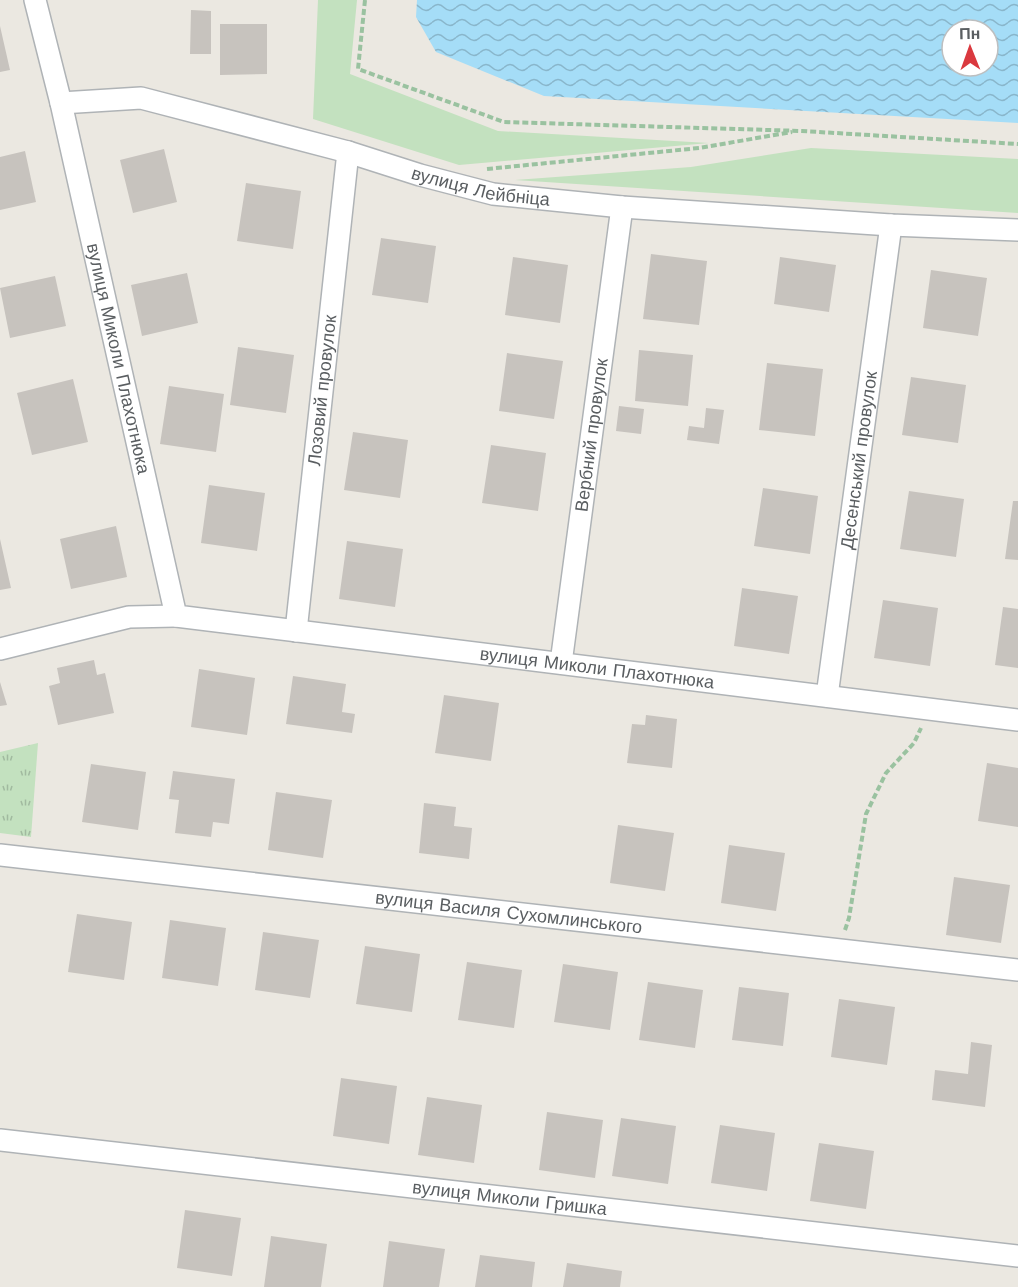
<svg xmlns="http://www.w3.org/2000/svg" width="1018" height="1287" viewBox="0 0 1018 1287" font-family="'Work Sans',sans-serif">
<defs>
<pattern id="park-tufts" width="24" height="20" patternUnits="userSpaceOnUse" patternTransform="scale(1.5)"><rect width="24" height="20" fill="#c3e1bf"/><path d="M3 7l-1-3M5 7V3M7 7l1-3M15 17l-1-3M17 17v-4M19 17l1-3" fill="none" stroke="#a1ba9f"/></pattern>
<pattern id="water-waves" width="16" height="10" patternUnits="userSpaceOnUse" patternTransform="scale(1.5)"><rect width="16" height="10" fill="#a5ddf7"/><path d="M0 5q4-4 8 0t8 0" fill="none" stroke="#89b6cb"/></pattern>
</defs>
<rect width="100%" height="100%" fill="#ebe8e1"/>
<path fill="#c3e1bf" d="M318,0H357L350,74L498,131L709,143L459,165L313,119Z
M811,148L1018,159V213L515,180L691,167Z"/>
<path fill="url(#park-tufts)" d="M38,743L31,837L0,833V752Z"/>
<path fill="url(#water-waves)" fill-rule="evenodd" d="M417,0H1018V123L544,96L436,52L416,17ZM952,30H988V66H952Z"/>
<path fill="#c7c3be" d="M191,10L211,11V54H190Z
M220,24H267V74L220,75Z
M0,26L10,70L0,72Z
M164,149L177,202L133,213L120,160Z
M25,151L36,202L0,210V157Z
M246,183L301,191L293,249L237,241Z
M381,238L436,246L428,303L372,295Z
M651,254L707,261L699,325L643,319Z
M513,257L568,265L560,323L505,315Z
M780,257L836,265L829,312L774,304Z
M931,270L987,278L978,336L923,328Z
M187,273L198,323L142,336L131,285Z
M55,276L66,326L10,338L0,288Z
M238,347L294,355L286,413L230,405Z
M639,350L693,355L688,406L635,401Z
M507,353L563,361L554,419L499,411Z
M767,363L823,369L815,436L759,430Z
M911,377L966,385L958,443L902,435Z
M73,379L88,442L32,455L17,393Z
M169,386L224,394L216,452L160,444Z
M619,406L644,409L641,434L616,431Z
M706,408L724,410L719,444L687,440L689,426L704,428Z
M353,432L408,440L400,498L344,490Z
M491,445L546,453L538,511L482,503Z
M209,485L265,493L257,551L201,543Z
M763,488L818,496L810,554L754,546Z
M909,491L964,499L956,557L900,549Z
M1013,501H1018V560L1005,559Z
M116,526L127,577L71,589L60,539Z
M0,539L11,588L0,590Z
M347,541L403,549L395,607L339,599Z
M742,588L798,596L789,654L734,646Z
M883,600L938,608L930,666L874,658Z
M1003,607L1018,609V668L995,665Z
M94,660L97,675L105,673L114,713L58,725L49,686L60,683L57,668Z
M199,669L255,678L247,735L191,727Z
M293,676L346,684L342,712L355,714L352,733L286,724Z
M0,682L7,705L0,706Z
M444,695L499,703L491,761L435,753Z
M646,715L677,719L672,768L627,763L632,724L645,725Z
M987,763L1018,768V827L978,821Z
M91,764L146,772L138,830L82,822Z
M173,771L235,779L229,824L213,822L211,837L175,833L179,800L169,799Z
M276,792L332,800L323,858L268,850Z
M424,803L456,807L454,826L472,828L469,859L419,853Z
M618,825L674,833L665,891L610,883Z
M729,845L785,853L776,911L721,903Z
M954,877L1010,885L1001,943L946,935Z
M77,914L132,922L124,980L68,972Z
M170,920L226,928L218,986L162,978Z
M263,932L319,940L310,998L255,990Z
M365,946L420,954L412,1012L356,1004Z
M467,962L522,970L514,1028L458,1020Z
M563,964L618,972L610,1030L554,1022Z
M648,982L703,990L695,1048L639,1040Z
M739,987L789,993L783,1046L732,1040Z
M839,999L895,1007L887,1065L831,1057Z
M971,1042L992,1045L985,1107L932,1100L935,1070L968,1074Z
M341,1078L397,1086L389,1144L333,1136Z
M427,1097L482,1105L474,1163L418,1155Z
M547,1112L603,1120L595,1178L539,1170Z
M621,1118L676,1126L668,1184L612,1176Z
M720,1125L775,1133L767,1191L711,1183Z
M819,1143L874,1151L866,1209L810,1201Z
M185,1210L241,1218L232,1276L177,1268Z
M271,1236L327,1244L321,1287H264Z
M389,1241L445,1249L439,1287H383Z
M480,1255L535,1262L532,1287H475Z
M567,1263L622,1271L620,1287H563Z"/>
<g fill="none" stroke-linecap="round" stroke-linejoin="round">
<g stroke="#afb3b6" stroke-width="24">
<g id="minor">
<path id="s1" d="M35,0L61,103L141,98L348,152L420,175L493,194L622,207L891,225L1018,230"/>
<path id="s2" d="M61,103L176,616L1018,720"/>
<path id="s3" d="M296,631L348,152"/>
<path d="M0,649L129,617L176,616"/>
<path id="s4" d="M561,663L622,207"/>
<path id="s5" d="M827,696L891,225"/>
<path id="s6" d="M0,855L1018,970"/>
<path id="s7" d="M0,1140L1018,1256"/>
</g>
</g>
<path stroke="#9ac2a0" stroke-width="4" stroke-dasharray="6 3" stroke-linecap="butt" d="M365,0L358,69L504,122L802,131L1018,144
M487,169L699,148L792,132
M845,930L849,918L866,814L886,773L914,743L921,728"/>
<use href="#minor" stroke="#fff" stroke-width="21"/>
</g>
<g text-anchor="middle" stroke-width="4.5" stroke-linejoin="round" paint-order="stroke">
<g font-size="18" fill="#5a5e61" stroke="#fff">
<text dy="6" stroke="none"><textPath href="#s1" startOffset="538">вулиця Лейбніца</textPath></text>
<text dy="6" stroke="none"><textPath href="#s2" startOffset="262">вулиця Миколи Плахотнюка</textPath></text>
<text dy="6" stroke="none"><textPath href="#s3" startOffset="242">Лозовий провулок</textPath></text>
<text dy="6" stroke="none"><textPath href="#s4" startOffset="230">Вербний провулок</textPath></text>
<text dy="6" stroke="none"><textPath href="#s5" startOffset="238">Десенський провулок</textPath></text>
<text dy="6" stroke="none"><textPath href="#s2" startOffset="950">вулиця Миколи Плахотнюка</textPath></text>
<text dy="6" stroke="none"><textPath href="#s6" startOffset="512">вулиця Василя Сухомлинського</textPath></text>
<text dy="6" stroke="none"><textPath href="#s7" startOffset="513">вулиця Миколи Гришка</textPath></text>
</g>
</g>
<g transform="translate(970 48) rotate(359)"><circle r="28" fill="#ffffff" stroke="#bdbfc0" stroke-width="1.5"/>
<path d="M0-4.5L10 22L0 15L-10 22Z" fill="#da393f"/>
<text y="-9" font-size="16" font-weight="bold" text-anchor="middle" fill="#5a5e61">Пн</text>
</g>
</svg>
